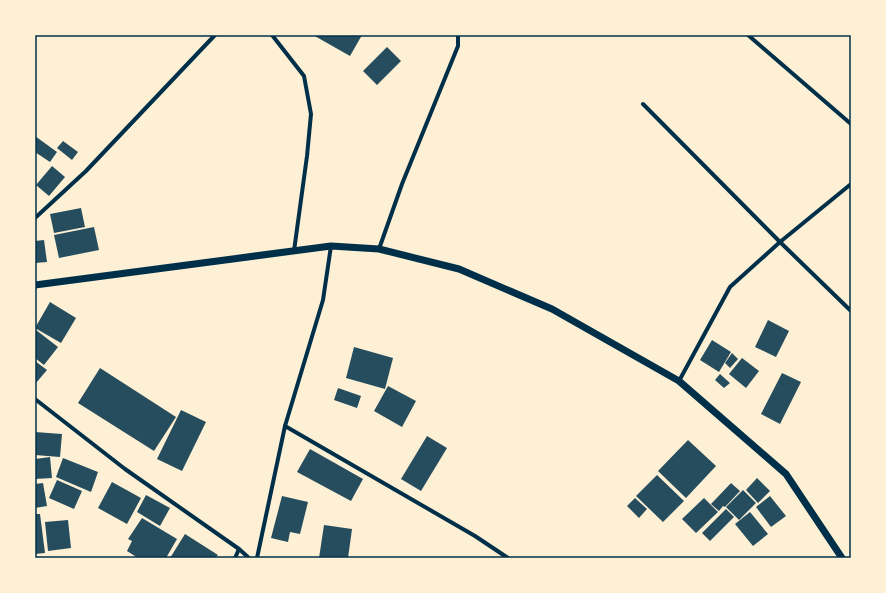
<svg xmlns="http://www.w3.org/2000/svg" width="886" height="593" font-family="Inter,sans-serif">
<rect width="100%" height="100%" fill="#fdf0d5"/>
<!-- building -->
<g fill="#264d5e">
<polygon points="313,35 362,35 350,56"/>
<polygon points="387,47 401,61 377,85 363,71"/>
<polygon points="35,136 57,152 50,162 35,152"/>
<polygon points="63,141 78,152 72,160 57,148"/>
<polygon points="52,166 65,177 49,196 36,185"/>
<polygon points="81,208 85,227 54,233 50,214"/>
<polygon points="94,227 99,250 59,258 54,235"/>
<polygon points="44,240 47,262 35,263 35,241"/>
<polygon points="50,302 76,318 61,343 35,328"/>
<polygon points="768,320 789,331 776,357 755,347"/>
<polygon points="36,330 58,347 44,365 35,358 35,331"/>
<polygon points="712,340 731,352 719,372 700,360"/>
<polygon points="354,347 393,358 385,389 346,378"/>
<polygon points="732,353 738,359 730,368 725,363"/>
<polygon points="742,358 759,371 746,388 729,374"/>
<polygon points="35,361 47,370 36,383 35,382"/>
<polygon points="100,368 176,417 154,451 78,403"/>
<polygon points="782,373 801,382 780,424 761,414"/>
<polygon points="720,374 730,383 724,388 715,380"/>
<polygon points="388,386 416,401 402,427 374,411"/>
<polygon points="338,388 361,396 357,408 334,400"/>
<polygon points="181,410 206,422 182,471 157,459"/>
<polygon points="35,432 62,434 60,457 35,455"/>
<polygon points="427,436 447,448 421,491 401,479"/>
<polygon points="688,440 716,466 686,498 658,471"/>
<polygon points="310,449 363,479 351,501 297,472"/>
<polygon points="50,457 52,478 35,479 35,459"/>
<polygon points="63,458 98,472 91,492 56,477"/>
<polygon points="657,475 684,501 663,522 636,496"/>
<polygon points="757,478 770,491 758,503 746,490"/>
<polygon points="57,480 82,491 74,509 49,498"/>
<polygon points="112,482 141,498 127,524 98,508"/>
<polygon points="43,483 47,506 35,508 35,484"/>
<polygon points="731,483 740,491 725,507 723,506 719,511 711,504"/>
<polygon points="743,490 756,503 739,520 726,507"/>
<polygon points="146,495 170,508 160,526 137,512"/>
<polygon points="282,496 308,502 300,534 290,532 288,542 271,538"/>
<polygon points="770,496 786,516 771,527 756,507"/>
<polygon points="635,498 647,509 639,518 627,506"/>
<polygon points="704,498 718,512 696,533 682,519"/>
<polygon points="726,509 734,517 710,541 702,533"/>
<polygon points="750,512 768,534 753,546 735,524"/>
<polygon points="35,514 40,514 45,553 35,554"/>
<polygon points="142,518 177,539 166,558 138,558 127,551 132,541 128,539"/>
<polygon points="68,520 71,548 48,551 45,522"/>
<polygon points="324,525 352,529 348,558 319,558"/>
<polygon points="185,534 218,555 215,558 170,558"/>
</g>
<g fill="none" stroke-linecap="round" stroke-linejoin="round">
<!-- minor -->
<g stroke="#003049" stroke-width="4">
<polyline points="272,35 304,76 311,114 307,156 294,251"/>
<polyline points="748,35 851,124"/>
<polyline points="643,104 780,242 851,311"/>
<polyline points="35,218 86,171 215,35"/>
<polyline points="379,249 402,184 458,46 458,35"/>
<polyline points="679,381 730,287 780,242 851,184"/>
<polyline points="35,399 125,469 239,549 249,558"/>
<polyline points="285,426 475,536 508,558"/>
<polyline points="235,558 239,549"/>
<polyline points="257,558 285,426 323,300 331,246"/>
</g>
<!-- tertiary -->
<polyline stroke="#003049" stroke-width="7" points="35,285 331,246 379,249 459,269 552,309 679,381 786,474 842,558"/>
</g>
<!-- border -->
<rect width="886" height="593" fill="none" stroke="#fdf0d5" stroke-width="72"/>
<rect x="36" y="36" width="814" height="521" fill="none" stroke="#003049" stroke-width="1.5"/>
</svg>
